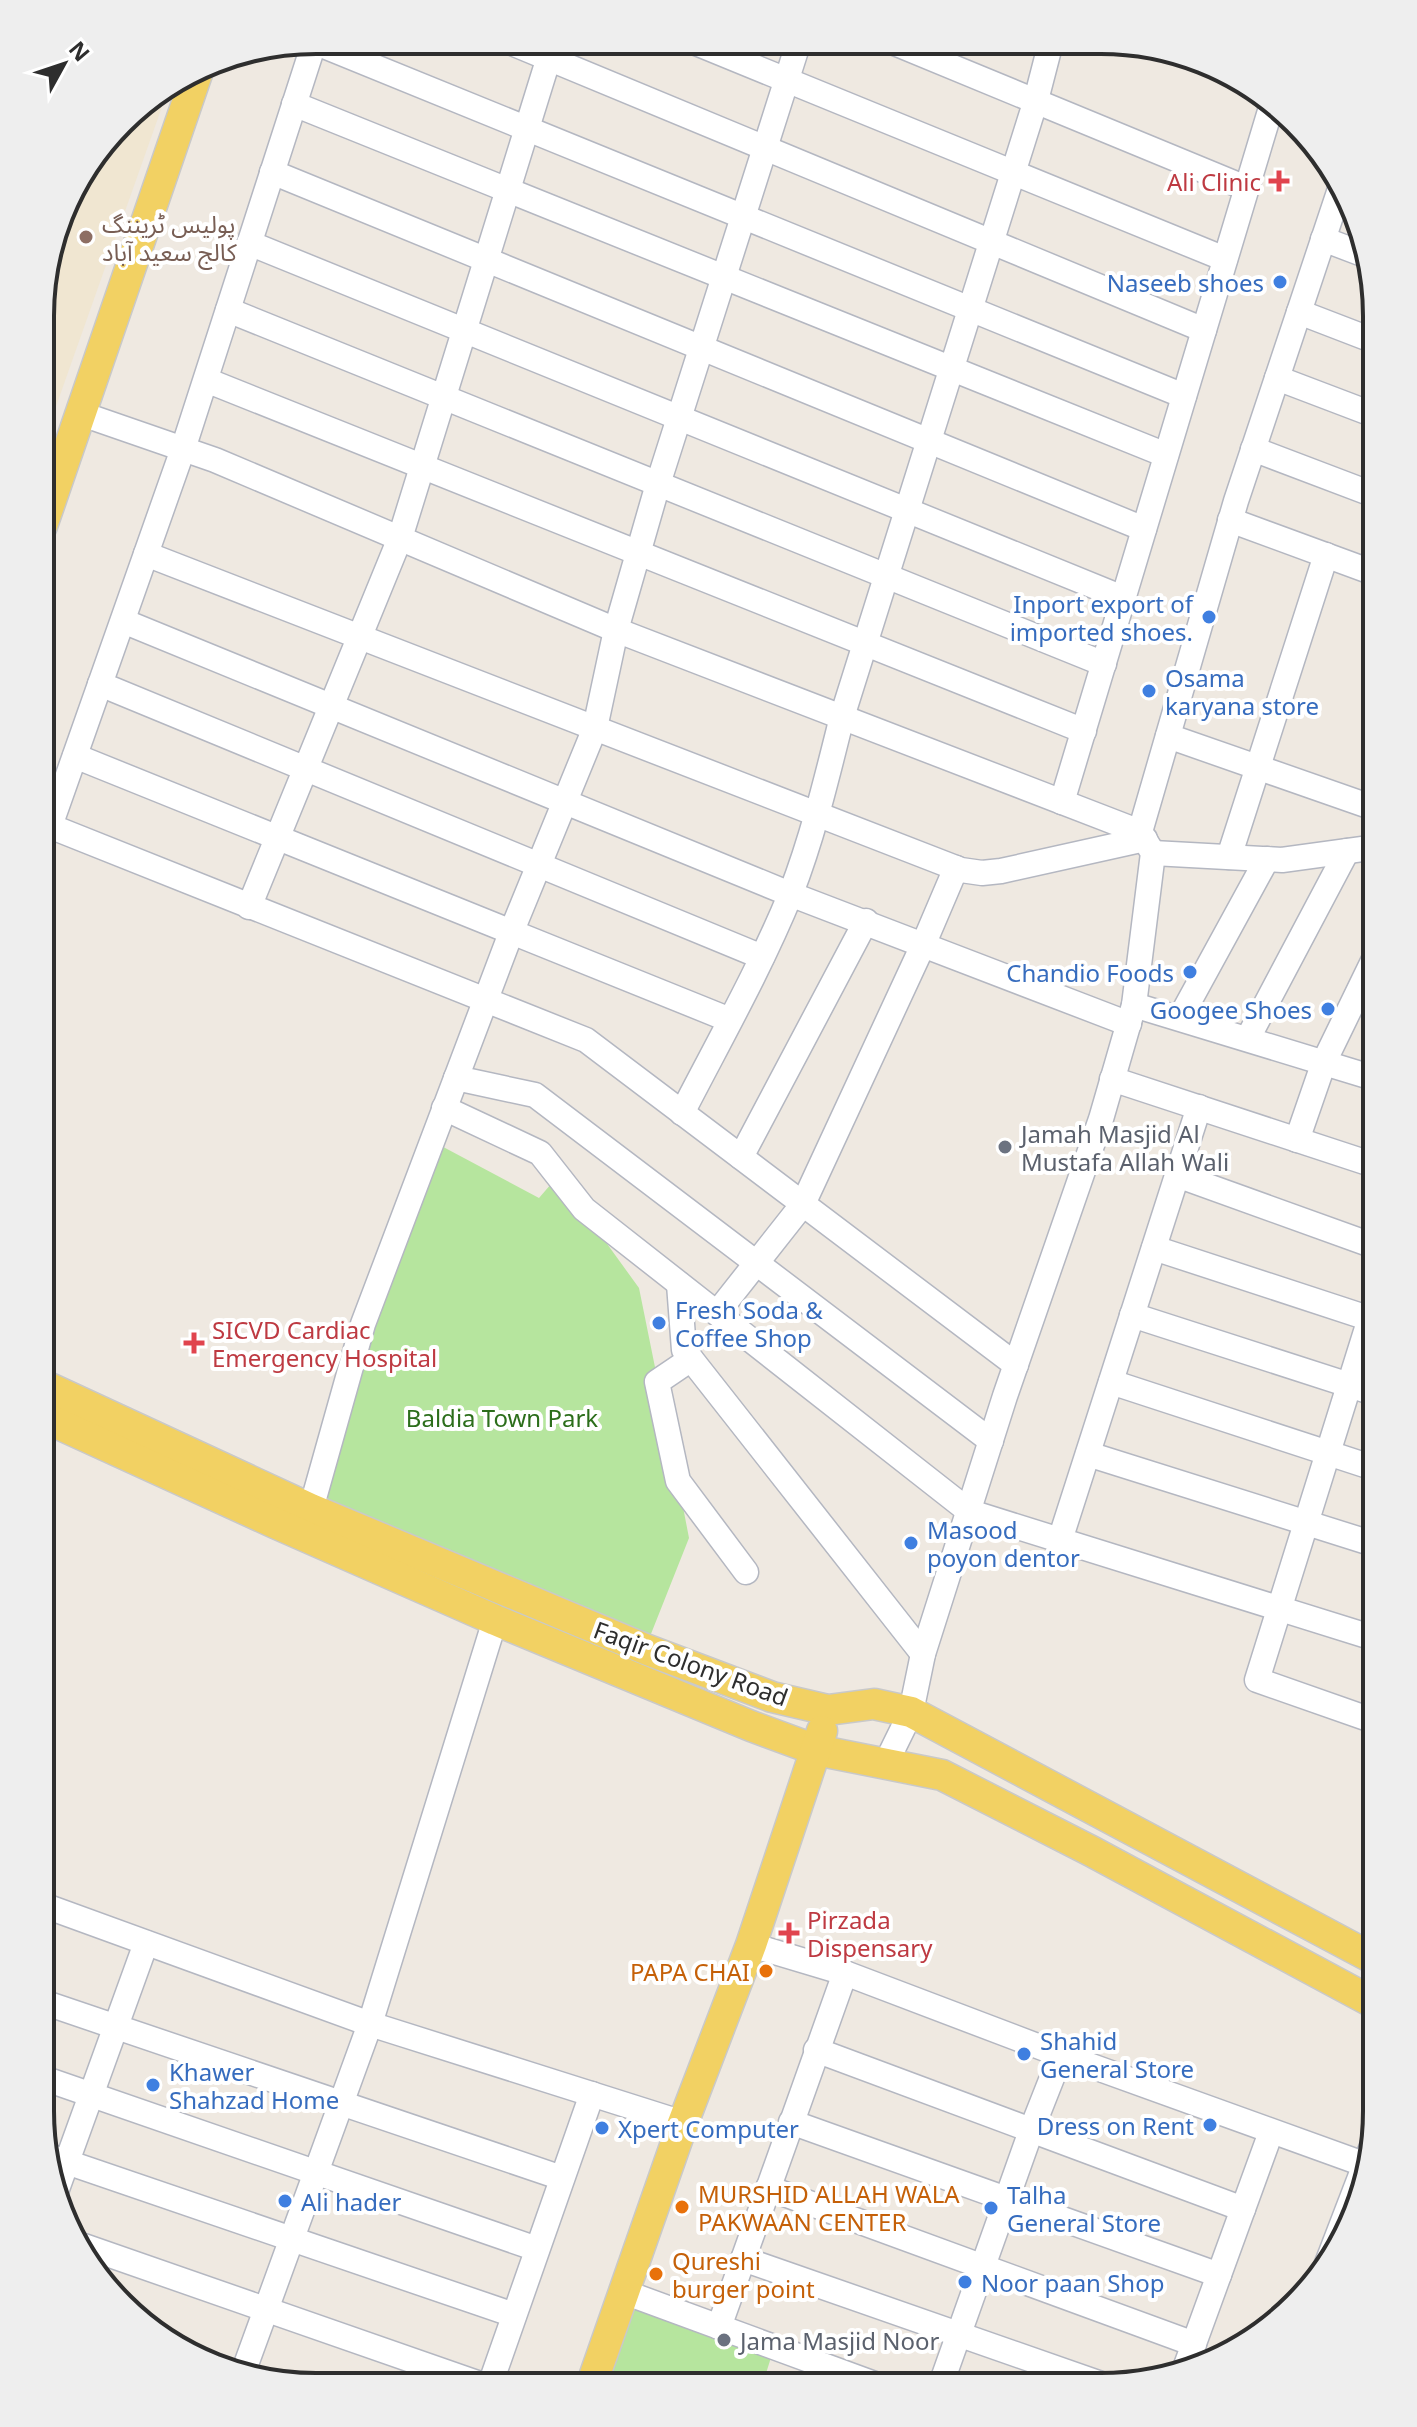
<svg xmlns="http://www.w3.org/2000/svg" width="1417" height="2427" font-family="'Noto Sans','Noto Sans Arabic',sans-serif">
<rect width="100%" height="100%" fill="#efe9e1"/>
<!-- education -->
<polygon fill="#f0e6d1" points="169,87 42,446 42,280 69,193 134,109"/>
<!-- green -->
<g fill="#b6e59e">
<polygon points="432,1141 539,1198 558,1176 639,1288 678,1481 689,1538 645,1649 311,1509"/>
<polygon points="624,2292 774,2348 762,2386 591,2386"/>
</g>
<!-- building -->
<polygon fill="#cbc7bf" points="805,2374 829,2383 832,2386 793,2386"/>
<g fill="none" stroke-linecap="round" stroke-linejoin="round">
<defs>
<g id="minor">
<polyline points="507,41 1204,330"/>
<polyline points="691,41 1225,259"/>
<polyline points="314,42 1184,396"/>
<polyline points="892,42 1246,188"/>
<polyline points="294,104 1166,455"/>
<polyline points="272,172 1144,529"/>
<polyline points="1323,239 1365,255"/>
<polyline points="249,243 1123,598"/>
<polyline points="228,310 1104,664"/>
<polyline points="1299,312 1377,342"/>
<polyline points="1277,378 1377,416"/>
<polyline points="206,380 1084,731"/>
<polyline points="82,414 215,460 616,630 1140,832"/>
<polyline points="1253,449 1377,496"/>
<polyline points="1230,520 1377,574"/>
<polyline points="146,554 961,870 982,873 1001,871 1145,839"/>
<polyline points="123,621 790,894 1129,1024"/>
<polyline points="100,684 762,957"/>
<polyline points="1168,736 1377,809"/>
<polyline points="75,756 730,1020"/>
<polyline points="1062,802 1273,101"/>
<polyline points="42,823 586,1040 1016,1365"/>
<polyline points="50,826 183,449 315,40"/>
<polyline points="1153,853 1282,860 1377,847"/>
<polyline points="1229,857 1326,555"/>
<polyline points="249,907 400,538 554,41"/>
<polyline points="1134,1005 1377,1079"/>
<polyline points="1180,1018 1267,859"/>
<polyline points="1248,1038 1347,851"/>
<polyline points="456,1078 535,1095 991,1441"/>
<polyline points="1112,1079 1377,1166"/>
<polyline points="444,1108 540,1153 584,1209 970,1512 1377,1639"/>
<path d="M682,1113C719,1041 760,969 791,893C813,836 827,777 842,717L1036,100L1051,42"/>
<polyline points="1297,1140 1324,1062 1377,953"/>
<polyline points="741,1157 866,921"/>
<polyline points="1177,1175 1377,1247"/>
<polyline points="1154,1248 1377,1321"/>
<polyline points="679,1284 684,1350 923,1654"/>
<polyline points="717,1313 803,1204 924,943 956,868"/>
<polyline points="1132,1315 1377,1394"/>
<polyline points="691,1359 657,1382 678,1481 746,1572"/>
<polyline points="1111,1382 1377,1469"/>
<polyline points="1088,1454 1377,1545"/>
<polyline points="304,1524 311,1509 363,1324 511,933 595,728 616,630 658,484 799,41"/>
<polyline points="1060,1540 1199,1107"/>
<polyline points="1377,1722 1257,1680 1377,1296"/>
<polyline points="885,1765 911,1712 923,1654 1005,1396 1101,1119 1134,1005 1153,853 1140,832 1236,501 1340,189"/>
<polyline points="40,1904 370,2024 683,2123"/>
<polyline points="751,1945 845,1973 1061,2055 1369,2166"/>
<polyline points="40,2001 562,2178"/>
<polyline points="816,2050 1243,2209"/>
<polyline points="40,2077 537,2249"/>
<polyline points="791,2122 1219,2275"/>
<polyline points="49,2156 514,2315"/>
<polyline points="768,2188 1194,2344"/>
<polyline points="56,2192 146,1943"/>
<polyline points="84,2246 483,2385"/>
<polyline points="743,2259 1107,2386"/>
<polyline points="1324,2271 1374,2141"/>
<polyline points="624,2292 880,2386"/>
<polyline points="719,2327 845,1973"/>
<polyline points="244,2370 370,2024 495,1620"/>
<polyline points="1184,2371 1271,2132"/>
<polyline points="490,2385 592,2094"/>
<polyline points="940,2387 1031,2131 1061,2055"/>
</g>
<g id="major">
<polyline points="42,526 199,68"/>
<polyline points="41,1384 311,1509 645,1649 772,1697 828,1710 874,1704 911,1712 1376,1960"/>
<polyline points="41,1416 275,1523 495,1620 751,1726 816,1750 942,1775 1091,1851 1376,2004"/>
<polyline points="591,2386 683,2123 751,1945 822,1731"/>
</g>
</defs>
<!-- minor casing -->
<use href="#minor" stroke="#b4b7c1" stroke-width="27"/>
<!-- major casing -->
<use href="#major" stroke="#c9c9c9" stroke-width="33"/>
<!-- minor -->
<use href="#minor" stroke="#fff" stroke-width="24"/>
<!-- major -->
<use href="#major" stroke="#f2d163" stroke-width="30"/>
</g>
<!-- markers -->
<g fill="#e0444e" stroke="#fff" stroke-width="3">
<path d="M1275 169h8v8h8v8h-8v8h-8v-8h-8v-8h8z"/>
<path d="M190 1331h8v8h8v8h-8v8h-8v-8h-8v-8h8z"/>
<path d="M785 1921h8v8h8v8h-8v8h-8v-8h-8v-8h8z"/>
</g>
<circle fill="#8d6e63" stroke="#fff" stroke-width="3" cx="86" cy="237" r="8"/>
<g fill="#3f7fe0" stroke="#fff" stroke-width="3">
<circle cx="1280" cy="282" r="8"/>
<circle cx="1209" cy="617" r="8"/>
<circle cx="1149" cy="691" r="8"/>
<circle cx="1190" cy="972" r="8"/>
<circle cx="1328" cy="1009" r="8"/>
<circle cx="659" cy="1323" r="8"/>
<circle cx="911" cy="1543" r="8"/>
<circle cx="1024" cy="2054" r="8"/>
<circle cx="153" cy="2085" r="8"/>
<circle cx="1210" cy="2125" r="8"/>
<circle cx="602" cy="2128" r="8"/>
<circle cx="285" cy="2201" r="8"/>
<circle cx="991" cy="2208" r="8"/>
<circle cx="965" cy="2282" r="8"/>
</g>
<g fill="#6b7280" stroke="#fff" stroke-width="3">
<circle cx="1005" cy="1147" r="8"/>
<circle cx="724" cy="2340" r="8"/>
</g>
<g fill="#e8710a" stroke="#fff" stroke-width="3">
<circle cx="766" cy="1971" r="8"/>
<circle cx="682" cy="2207" r="8"/>
<circle cx="656" cy="2274" r="8"/>
</g>
<g text-anchor="middle" dominant-baseline="central" stroke-width="8" stroke-linejoin="round" paint-order="stroke">
<!-- health labels -->
<g font-size="24" fill="#be3a42" stroke="#fff" text-anchor="start">
<text x="1261" y="181" text-anchor="end">Ali Clinic</text>
<text x="212" y="1329">SICVD Cardiac<tspan x="212" dy="28">Emergency Hospital</tspan></text>
<text x="807" y="1919">Pirzada<tspan x="807" dy="28">Dispensary</tspan></text>
</g>
<!-- education labels -->
<g font-size="24" fill="#785e54" stroke="#fff" text-anchor="start">
<text x="102" y="223">پولیس ٹریننگ<tspan x="102" dy="28">کالج سعید آباد</tspan></text>
</g>
<!-- shop labels -->
<g font-size="24" fill="#366cbe" stroke="#fff" text-anchor="start">
<text x="1264" y="282" text-anchor="end">Naseeb shoes</text>
<text x="1193" y="603" text-anchor="end">Inport export of<tspan x="1193" dy="28">imported shoes.</tspan></text>
<text x="1165" y="677">Osama<tspan x="1165" dy="28">karyana store</tspan></text>
<text x="1174" y="972" text-anchor="end">Chandio Foods</text>
<text x="1312" y="1009" text-anchor="end">Googee Shoes</text>
<text x="675" y="1309">Fresh Soda &amp;<tspan x="675" dy="28">Coffee Shop</tspan></text>
<text x="927" y="1529">Masood<tspan x="927" dy="28">poyon dentor</tspan></text>
<text x="1040" y="2040">Shahid<tspan x="1040" dy="28">General Store</tspan></text>
<text x="169" y="2071">Khawer<tspan x="169" dy="28">Shahzad Home</tspan></text>
<text x="1194" y="2125" text-anchor="end">Dress on Rent</text>
<text x="618" y="2128">Xpert Computer</text>
<text x="1007" y="2194">Talha<tspan x="1007" dy="28">General Store</tspan></text>
<text x="301" y="2201">Ali hader</text>
<text x="981" y="2282">Noor paan Shop</text>
</g>
<!-- worship labels -->
<g font-size="24" fill="#5b616d" stroke="#fff" text-anchor="start">
<text x="1021" y="1133">Jamah Masjid Al<tspan x="1021" dy="28">Mustafa Allah Wali</tspan></text>
<text x="740" y="2340">Jama Masjid Noor</text>
</g>
<!-- park labels -->
<g font-size="24" fill="#2c6e1b" stroke="#fff">
<text x="502" y="1417">Baldia Town Park</text>
</g>
<!-- street labels -->
<g font-size="24" fill="#2e2e2e" stroke="#fff">
<text transform="translate(691 1663) rotate(20)">Faqir Colony Road</text>
</g>
<!-- food labels -->
<g font-size="24" fill="#c56008" stroke="#fff" text-anchor="start">
<text x="750" y="1971" text-anchor="end">PAPA CHAI</text>
<text x="698" y="2193">MURSHID ALLAH WALA<tspan x="698" dy="28">PAKWAAN CENTER</tspan></text>
<text x="672" y="2260">Qureshi<tspan x="672" dy="28">burger point</tspan></text>
</g>
</g>
<!-- crop -->
<path d="M0 0H1417V2427H0ZM316 54H1101A262 262 0 0 1 1363 316V2111A262 262 0 0 1 1101 2373H316A262 262 0 0 1 54 2111V316A262 262 0 0 1 316 54Z" fill="#eee" fill-rule="evenodd"/>
<path fill="none" stroke="#2e2e2e" stroke-width="4" d="M316 54H1101A262 262 0 0 1 1363 316V2111A262 262 0 0 1 1101 2373H316A262 262 0 0 1 54 2111V316A262 262 0 0 1 316 54Z"/>
<!-- north arrow -->
<g transform="translate(64 64) rotate(50)" stroke="#ffffff" stroke-width="6" paint-order="stroke">
<path d="M0-6L14 30L0 20L-14 30Z" fill="#2e2e2e"/>
<text y="-12" font-size="22" font-weight="bold" text-anchor="middle" fill="#2e2e2e">N</text>
</g>
</svg>
